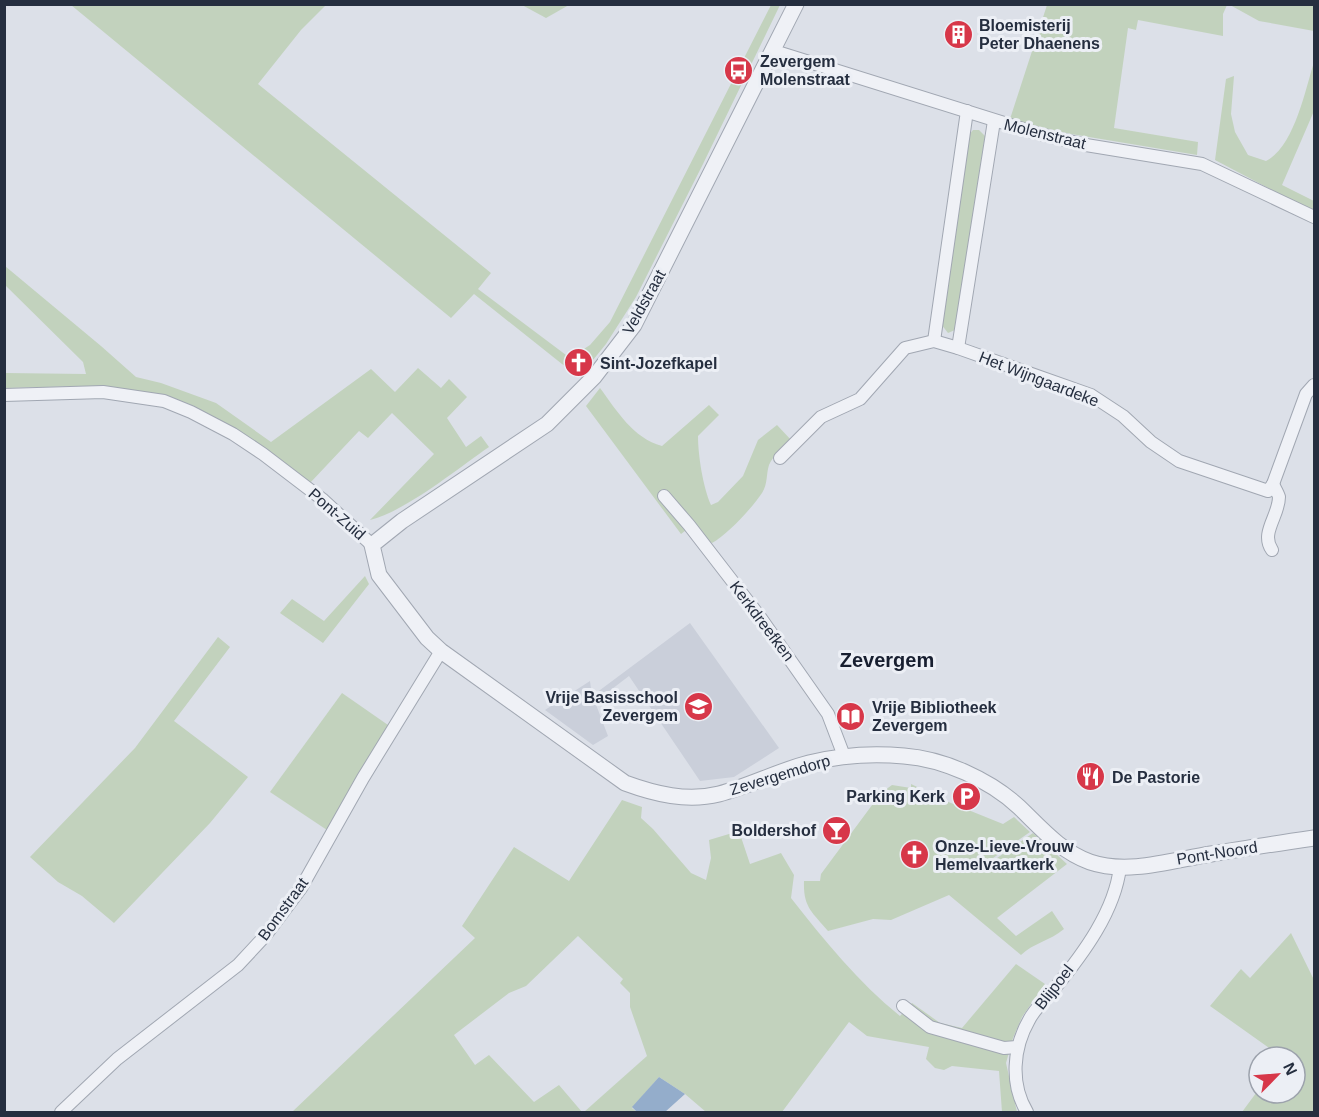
<svg xmlns="http://www.w3.org/2000/svg" width="1319" height="1117" font-family="Arial,sans-serif">
<rect width="100%" height="100%" fill="#dce0e8"/>
<!-- built -->
<polygon fill="#cacfda" points="690,623 779,748 734,777 700,781 629,676 595,702 608,736 593,745 545,710 590,681 592,696"/>
<!-- green -->
<g fill="#c2d2bd">
<polygon points="71,5 326,5 301,30 258,84 491,273 478,289 570,358 590,345 610,322 771,5 780,5 703,164 636,297 606,344 584,371 576,373 562,364 474,294 451,318"/>
<polygon points="522,5 569,5 546,18"/>
<polygon points="1047,5 1227,5 1223,14 1223,36 1138,20 1136,30 1128,28 1114,128 1198,142 1197,155 1041,129 1010,119"/>
<polygon points="1230,5 1314,5 1314,31 1259,21"/>
<path d="M1314,62V111L1282,185L1314,201V212L1215,160L1226,79L1234,76L1231,114L1235,132L1248,155L1266,161C1294,147 1305,91 1314,62Z"/>
<polygon points="973,130 979,130 985,136 955,330 948,333 941,324 969,135"/>
<path d="M5,266L101,346L136,377L161,383L216,403L271,442L371,369L395,392L418,368L441,388L449,379L467,397L447,418L466,447L481,436L489,447C457,469 406,511 370,520L434,454L392,413L368,438L359,431L310,483L164,396L116,388L86,386L5,388V373L86,374L83,362L5,285Z"/>
<path d="M600,388C617,411 633,438 662,446L709,405L719,415L698,436C698,455 703,487 711,505L718,502L743,476L758,440L777,425L792,441C784,448 773,455 769,465C766,474 768,484 762,493C752,508 727,535 712,543L705,539L694,524L681,534L586,406Z"/>
<polygon points="365,576 369,584 323,643 280,613 292,599 324,621"/>
<polygon points="218,637 230,647 174,721 248,777 210,823 114,923 82,896 58,882 30,857 135,748"/>
<polygon points="342,693 388,725 327,830 270,792"/>
<path d="M911,784L946,801L1003,824L1014,817L1030,832L986,863L987,865L1033,833L1067,864L997,918L1016,936L1052,911L1064,929C1050,941 1033,943 1021,955L949,895L891,920L873,919L828,931C812,912 803,907 804,881H820L821,874L881,793L892,785L911,788Z"/>
<path d="M622,800L642,807L641,818L653,829L691,873L706,880L711,858L709,840L739,831L750,864L781,853L794,875L791,898C824,940 858,982 900,1016L912,1003L940,1023L962,1028L1016,964L1045,984L1022,1017L1013,1038L1006,1063L1017,1112H1002L999,1071L952,1066L944,1070L935,1068L926,1059L929,1047L867,1036L849,1022L782,1112H706L685,1094L659,1077L632,1108L637,1112H584L647,1056L630,1007V993L620,983L623,979L578,936L526,986L509,993L454,1035L475,1065L489,1055L534,1102L559,1085L582,1112H292L475,938L462,926L514,847L569,881Z"/>
<polygon points="1291,933 1314,980 1314,1112 1242,1112 1259,1089 1259,1093 1295,1093 1295,1057 1282,1057 1210,1006 1241,969 1250,978"/>
</g>
<!-- water -->
<polygon fill="#94adcb" points="659,1077 685,1094 665,1112 637,1112 632,1107"/>
<g fill="none" stroke-linecap="round" stroke-linejoin="round">
<defs>
<g id="minor">
<polyline points="774,51 1036,133 1086,145 1202,164 1314,217"/>
<polyline points="934,341 967,111"/>
<polyline points="958,348 994,121"/>
<polyline points="4,395 103,392 164,401 191,412 233,434 263,454 322,499 372,545"/>
<polyline points="780,458 821,417 860,399 905,348 934,341 958,348 1091,395 1123,416 1151,442 1179,461 1268,491 1273,484 1306,394 1314,385"/>
<polyline points="664,496 689,525 760,617 828,714 844,756"/>
<path d="M1272,550C1260,533 1279,516 1279,497C1278,493 1274,487 1273,484"/>
<polyline points="903,1006 930,1027 1004,1048 1017,1047"/>
<polyline points="61,1112 117,1059 238,965 265,936 301,888 363,778 441,651"/>
<path d="M1027,1112C1010,1084 1013,1048 1029,1020C1035,1008 1047,998 1055,988C1083,954 1115,911 1120,867"/>
</g>
<path id="tertiary" d="M796,4L634,325L594,377L547,424L402,521L372,545L379,575L427,638L441,651L625,783C655,794 687,802 719,794C750,786 778,771 809,763C841,755 872,753 904,756C944,759 990,780 1019,807C1041,828 1060,851 1090,862C1128,875 1173,860 1211,854C1246,848 1280,843 1314,838"/>
</defs>
<!-- minor casing -->
<use href="#minor" stroke="#a1a7b2" stroke-width="14"/>
<!-- tertiary casing -->
<use href="#tertiary" stroke="#a1a7b2" stroke-width="17"/>
<!-- minor -->
<use href="#minor" stroke="#eff1f6" stroke-width="12"/>
<!-- tertiary -->
<use href="#tertiary" stroke="#eff1f6" stroke-width="15"/>
</g>
<!-- icons -->
<defs>
<symbol id="building-disc" viewBox="-11 -11 22 22"><circle r="9.5" fill="#d73749" stroke="#eceff5"/><path d="M-4-6H4V6H1V3H-1V6H-4ZM-2.5-4.3h1.7v1.8h-1.7ZM.8-4.3h1.7v1.8H.8ZM-2.5-1h1.7V.8h-1.7ZM.8-1h1.7V.8H.8Z" fill="#fff"/></symbol>
<symbol id="bus-disc" viewBox="-11 -11 22 22"><circle r="9.5" fill="#d73749" stroke="#eceff5"/><path d="M-5-6H5V4H4V6H2V4H-2V6H-4V4H-5ZM-3.5-4V0h7V-4ZM-3.5 1.2v1.5H-2V1.2ZM2 1.2v1.5H3.5V1.2Z" fill="#fff"/></symbol>
<symbol id="church-disc" viewBox="-11 -11 22 22"><circle r="9.5" fill="#d73749" stroke="#eceff5"/><path d="M-1.2-6h2.4v3.5h3.3v2.4h-3.3V6h-2.4V-.1h-3.3v-2.4h3.3Z" fill="#fff"/></symbol>
<symbol id="school-disc" viewBox="-11 -11 22 22"><circle r="9.5" fill="#d73749" stroke="#eceff5"/><path d="M0-5L7-2L0 1L-7-2ZM-4 1L0 2.5L4 1V4Q0 6-4 4Z" fill="#fff"/></symbol>
<symbol id="library-disc" viewBox="-11 -11 22 22"><circle r="9.5" fill="#d73749" stroke="#eceff5"/><path d="M-6-4Q-3-5.5-.7-3.5V5Q-3 3-6 4ZM6-4Q3-5.5 .7-3.5V5Q3 3 6 4Z" fill="#fff"/></symbol>
<symbol id="restaurant-disc" viewBox="-11 -11 22 22"><circle r="9.5" fill="#d73749" stroke="#eceff5"/><path d="M-5-6h1v4h1v-4h1v4h1v-4h1v5L-1.5 .5V6h-2V.5L-5-1ZM5-6V6H3V1.5H1.5Q1.5-4 5-6Z" fill="#fff"/></symbol>
<symbol id="parking-disc" viewBox="-11 -11 22 22"><circle r="9.5" fill="#d73749" stroke="#eceff5"/><path d="M-3.5-5.5H1a3.5 3.5 0 0 1 0 7H-1V5.5H-3.5ZM-1-3.4V-.6H.8a1.4 1.4 0 0 0 0-2.8Z" fill="#fff"/></symbol>
<symbol id="bar-disc" viewBox="-11 -11 22 22"><circle r="9.5" fill="#d73749" stroke="#eceff5"/><path d="M-6-5H6L.8 .8V4.5H3.5V6h-7V4.5H-.8V.8Z" fill="#fff"/></symbol>
</defs>
<g fill-rule="evenodd">
<use href="#building-disc" x="942" y="18" width="33" height="33"/>
<use href="#bus-disc" x="722" y="54" width="33" height="33"/>
<use href="#church-disc" x="562" y="346" width="33" height="33"/>
<use href="#school-disc" x="682" y="690" width="33" height="33"/>
<use href="#library-disc" x="834" y="700" width="33" height="33"/>
<use href="#restaurant-disc" x="1074" y="760" width="33" height="33"/>
<use href="#parking-disc" x="950" y="780" width="33" height="33"/>
<use href="#bar-disc" x="820" y="814" width="33" height="33"/>
<use href="#church-disc" x="898" y="838" width="33" height="33"/>
</g>
<g text-anchor="middle" dominant-baseline="central" stroke-width="6" stroke-linejoin="round" paint-order="stroke">
<!-- poi labels -->
<g font-size="16" font-weight="bold" fill="#252e3f" stroke="#eceff5" text-anchor="start">
<text x="979" y="25">Bloemisterij<tspan x="979" dy="18">Peter Dhaenens</tspan></text>
<text x="760" y="61">Zevergem<tspan x="760" dy="18">Molenstraat</tspan></text>
<text x="600" y="363">Sint-Jozefkapel</text>
<text x="678" y="697" text-anchor="end">Vrije Basisschool<tspan x="678" dy="18">Zevergem</tspan></text>
<text x="872" y="707">Vrije Bibliotheek<tspan x="872" dy="18">Zevergem</tspan></text>
<text x="1112" y="777">De Pastorie</text>
<text x="945" y="796" text-anchor="end">Parking Kerk</text>
<text x="816" y="830" text-anchor="end">Boldershof</text>
<text x="935" y="846">Onze-Lieve-Vrouw<tspan x="935" dy="18">Hemelvaartkerk</tspan></text>
</g>
<!-- street labels -->
<g font-size="16" fill="#252e3f" stroke="#eceff5">
<text transform="translate(1045 134) rotate(14)">Molenstraat</text>
<text transform="translate(644 302) rotate(-61)">Veldstraat</text>
<text transform="translate(1039 379) rotate(21)">Het Wijngaardeke</text>
<text transform="translate(337 514) rotate(41)">Pont-Zuid</text>
<text transform="translate(762 621) rotate(53)">Kerkdreefken</text>
<text transform="translate(780 775) rotate(-17)">Zevergemdorp</text>
<text transform="translate(1217 853) rotate(-9)">Pont-Noord</text>
<text transform="translate(283 909) rotate(-54)">Bomstraat</text>
<text transform="translate(1054 987) rotate(-52)">Blijpoel</text>
</g>
<!-- quarter labels -->
<g font-size="20" font-weight="bold" fill="#181f30" stroke="#eceff5">
<text x="887" y="660">Zevergem</text>
</g>
</g>
<!-- border -->
<rect width="1319" height="1117" fill="none" stroke="#252e3f" stroke-width="12"/>
<!-- north arrow -->
<g transform="translate(1277 1075) rotate(65)"><circle r="28" fill="#eceff5" stroke="#9ca2ac" stroke-width="1.5"/>
<path d="M0-4.5L10 22L0 15L-10 22Z" fill="#d73749"/>
<text y="-9" font-size="16" font-weight="bold" text-anchor="middle" fill="#252e3f">N</text>
</g>
</svg>
